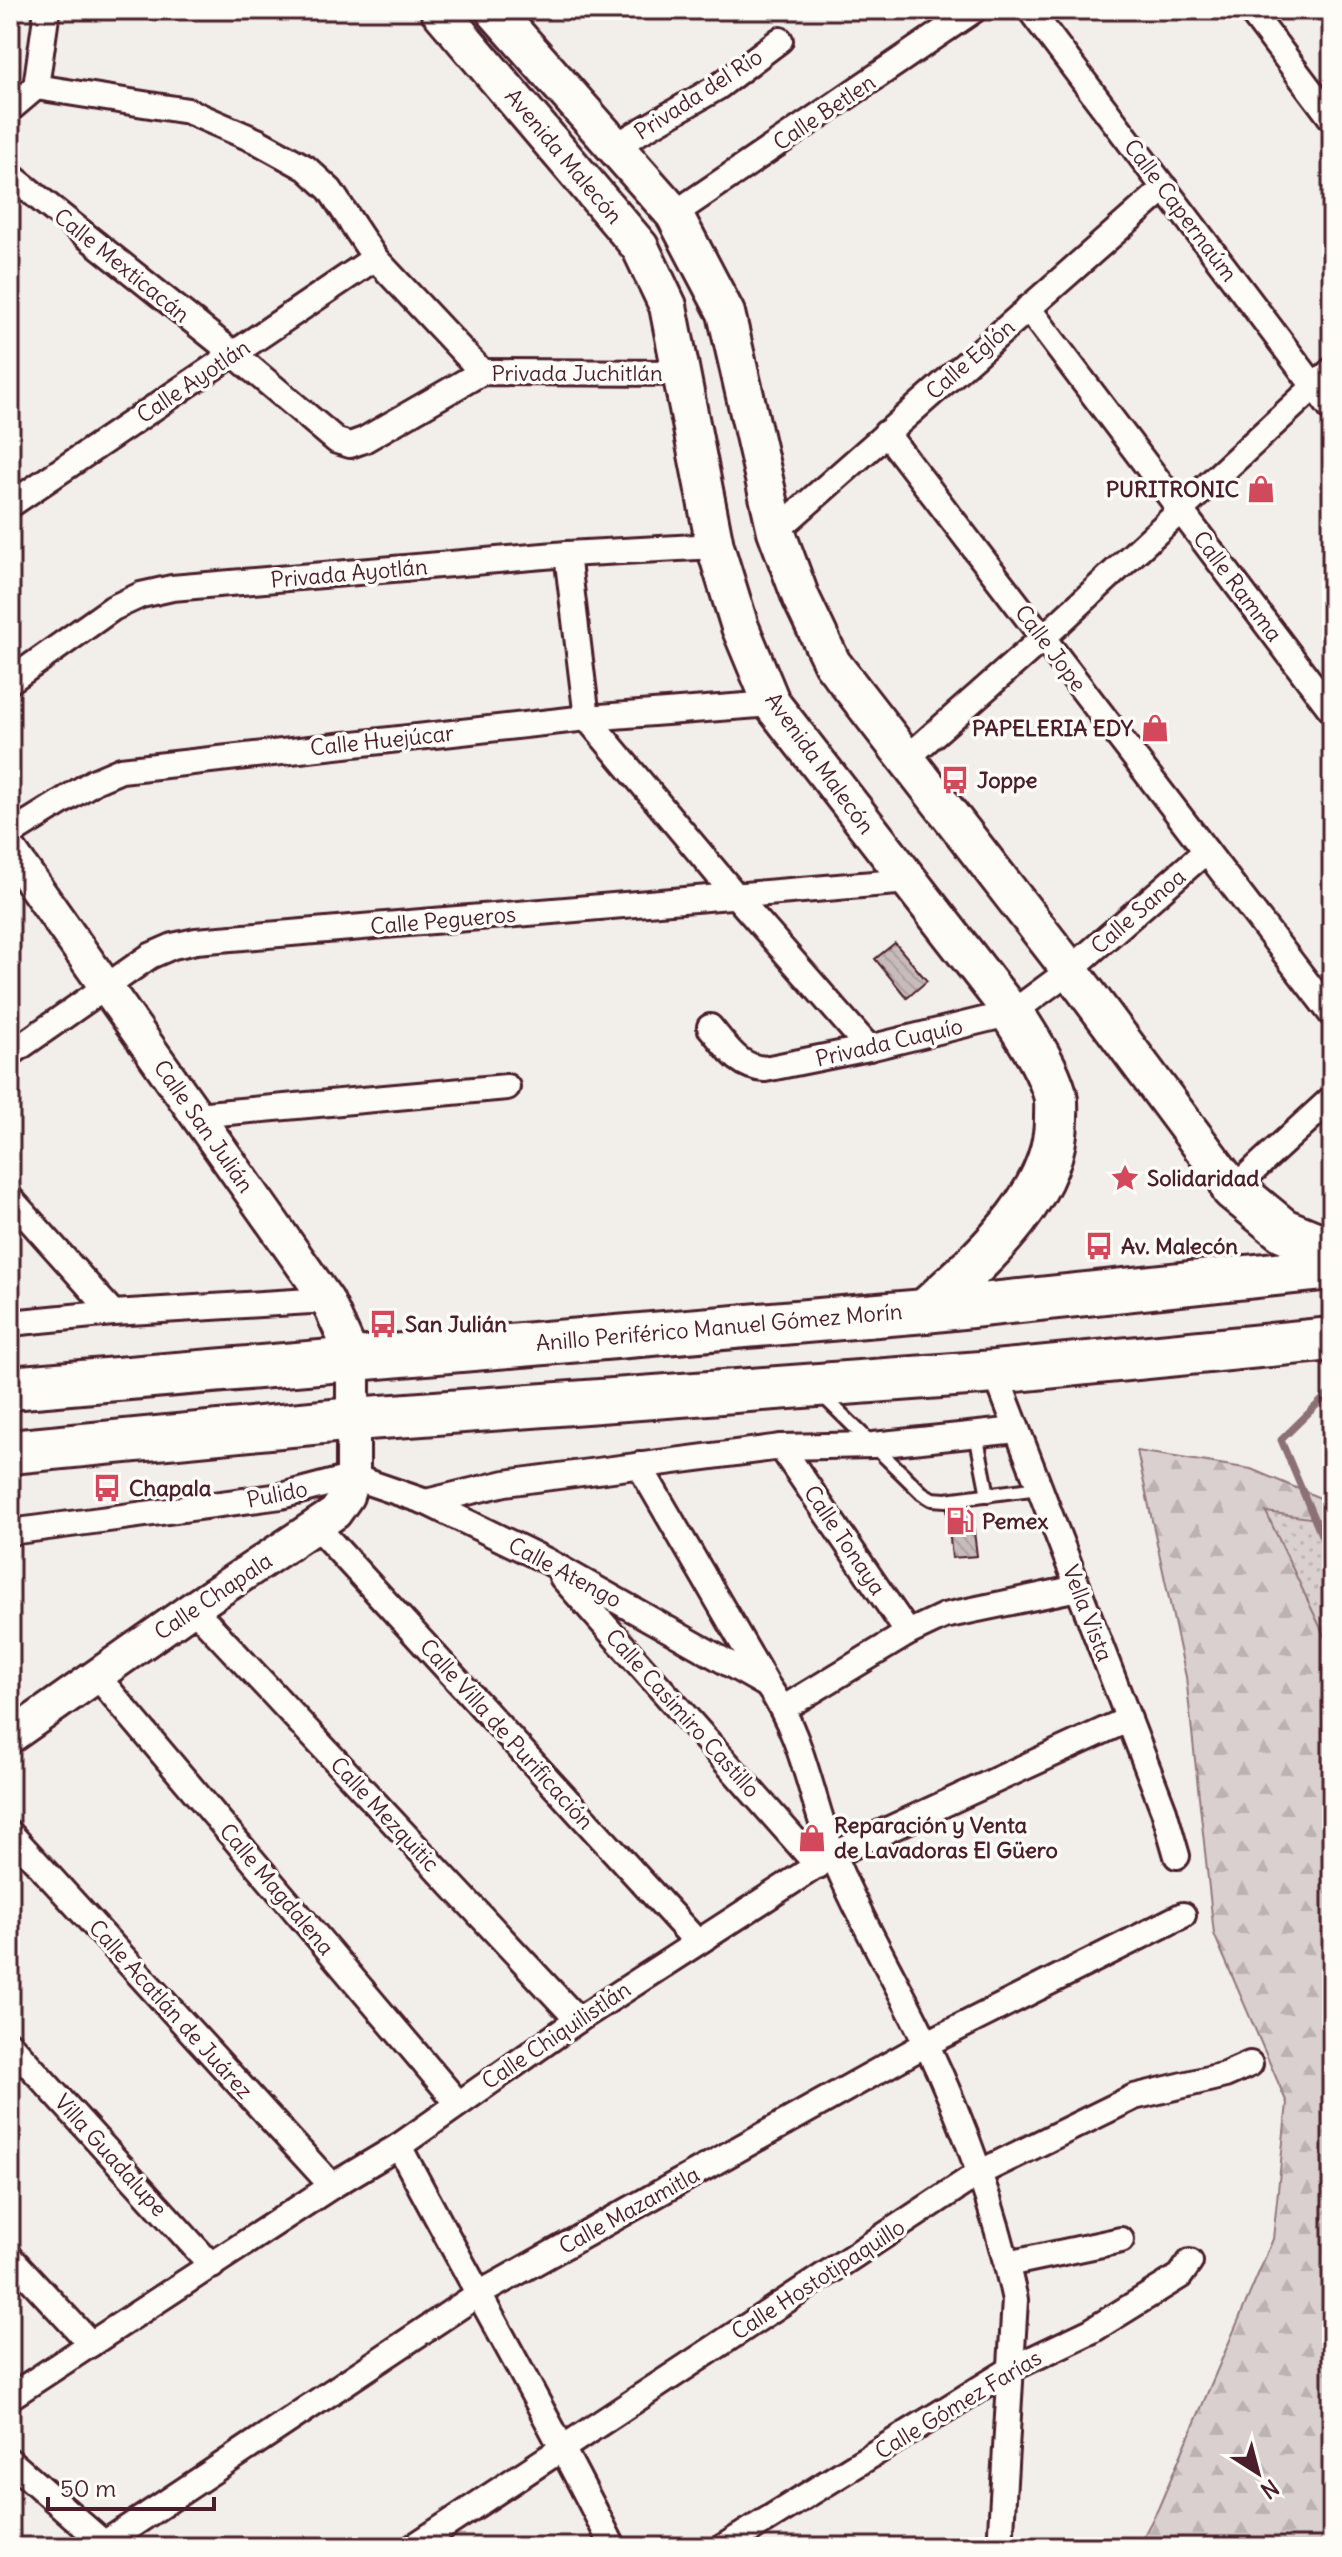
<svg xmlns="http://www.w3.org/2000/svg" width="1342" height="2557" font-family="Delius,sans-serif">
<defs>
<pattern id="forest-firs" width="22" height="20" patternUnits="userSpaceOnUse" patternTransform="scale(2)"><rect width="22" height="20" fill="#d9d0cf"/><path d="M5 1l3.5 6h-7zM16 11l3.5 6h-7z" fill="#bcb2b2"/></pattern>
<pattern id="park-dots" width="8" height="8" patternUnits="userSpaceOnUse" patternTransform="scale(2)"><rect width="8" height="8" fill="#d9d0cf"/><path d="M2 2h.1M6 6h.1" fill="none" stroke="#bcb2b2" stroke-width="1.8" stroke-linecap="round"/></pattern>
<pattern id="building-back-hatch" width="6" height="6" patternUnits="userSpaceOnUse" patternTransform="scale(2)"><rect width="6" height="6" fill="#c8bbbb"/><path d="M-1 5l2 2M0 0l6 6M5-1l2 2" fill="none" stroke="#ada0a1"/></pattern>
</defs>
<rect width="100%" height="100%" fill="#f2efeb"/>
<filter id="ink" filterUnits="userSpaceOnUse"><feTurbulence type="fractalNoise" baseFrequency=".0125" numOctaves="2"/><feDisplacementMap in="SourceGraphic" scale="16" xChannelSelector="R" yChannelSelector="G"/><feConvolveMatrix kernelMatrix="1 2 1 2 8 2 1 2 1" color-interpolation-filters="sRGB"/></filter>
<g filter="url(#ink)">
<!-- forest -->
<polygon fill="url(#forest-firs)" stroke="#92787d" stroke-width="2" points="1137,1451 1251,1469 1332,1503 1332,2547 1138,2547 1158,2509 1273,2239 1287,2103 1214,1934 1186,1677"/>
<!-- park -->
<polygon fill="url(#park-dots)" stroke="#92787d" stroke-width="2" points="1266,1512 1332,1521 1332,1652"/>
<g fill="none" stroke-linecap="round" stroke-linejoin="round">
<!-- stream -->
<polyline stroke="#8b6f75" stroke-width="7" points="1326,1396 1281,1440 1332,1561"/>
</g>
<!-- building -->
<g fill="url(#building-back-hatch)" stroke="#4a1f2b" stroke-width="2">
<polygon points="895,943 927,981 907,998 875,959"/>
<polygon points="971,1506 977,1556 952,1558 947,1509"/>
</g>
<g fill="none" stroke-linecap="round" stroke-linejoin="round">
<defs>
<g id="service">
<polyline points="821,1394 922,1493 932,1499 946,1500 1039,1488"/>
<polyline points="976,1434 988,1495"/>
</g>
<g id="minor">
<polyline points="1030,10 1332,410"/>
<polyline points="1250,10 1332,119"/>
<polyline points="36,87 188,111 257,141 306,168 330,190 375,258 482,372"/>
<polyline points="10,109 36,87 47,10"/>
<polyline points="615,146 718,87 780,40"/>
<polyline points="10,175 234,354 337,441 350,445 364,440 482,372 683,373"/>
<polyline points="674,214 974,10"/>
<polyline points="1028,308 1332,711"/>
<polyline points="886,433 1332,1015"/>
<polyline points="10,505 375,258"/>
<polyline points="776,531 1165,188"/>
<polyline points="567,554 587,718 736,896 869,1048"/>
<polyline points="10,681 113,608 141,595 172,588 567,554 715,546"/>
<polyline points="906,759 1043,638 1332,370"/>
<polyline points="10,834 95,781 121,770 587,718 772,704"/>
<path d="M710,1027C727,1047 738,1067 765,1069L869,1048L1012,1013L1070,970L1206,851"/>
<polyline points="10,1054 150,956 173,946 196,941 909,881"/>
<polyline points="196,1115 507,1087"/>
<polyline points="1233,1189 1332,1098"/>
<polyline points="10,1198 113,1313"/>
<polyline points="10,1323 113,1313 327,1300"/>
<polyline points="995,1372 1164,1811 1177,1856"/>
<polyline points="781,1447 908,1633"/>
<path d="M639,1465L767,1685C803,1734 811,1799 833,1855C859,1919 896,1979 925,2041C964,2123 996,2212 1015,2300L1000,2547"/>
<polyline points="426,1502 505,1483 781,1447 873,1445 1017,1430"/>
<polyline points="317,1527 697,1942"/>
<polyline points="10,1532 281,1496 353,1477 426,1502 547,1561 765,1684"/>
<polyline points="562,1577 818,1866"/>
<polyline points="193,1608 578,2020"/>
<polyline points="97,1676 457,2102"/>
<polyline points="784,1708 908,1633 944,1616 1078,1588"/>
<polyline points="10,1833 332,2186"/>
<polyline points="10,2044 212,2266"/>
<path d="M399,2146C469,2280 546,2411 613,2547"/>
<polyline points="10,2257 91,2344"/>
<polyline points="1007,2264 1121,2240"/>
<polyline points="10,2397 332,2186 399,2146 578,2020 833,1855 1129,1719"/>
<polyline points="10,2461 108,2547"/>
<polyline points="99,2547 477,2295 926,2044 1183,1915"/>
<polyline points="413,2547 979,2173 1134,2097 1225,2075 1250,2064"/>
<polyline points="723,2547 1013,2368 1091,2331 1180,2276 1190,2262"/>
</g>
<polyline id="tertiary" points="10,851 327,1300 353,1357 353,1477 347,1496 335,1513 193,1608 10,1737"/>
<g id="secondary">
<polyline points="439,10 640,247 668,306 715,546 740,627 772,704 1012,1013"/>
<polyline points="494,10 674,214 726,313 776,531 801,598 832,663 1070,970 1233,1189"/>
</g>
<g id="trunk">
<polyline points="1233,1189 1283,1230 1332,1250"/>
<path d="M925,1311C978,1262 1057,1196 1056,1118C1056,1111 1057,1102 1055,1094C1046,1064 1028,1039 1012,1013"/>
<polyline points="10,1388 925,1311 1332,1268"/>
<polyline points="10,1452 354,1419 995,1372 1332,1339"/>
</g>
</defs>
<!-- service casing -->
<use href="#service" stroke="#4a1f2b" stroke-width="18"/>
<!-- minor casing -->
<use href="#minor" stroke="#4a1f2b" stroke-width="30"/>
<!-- tertiary casing -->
<use href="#tertiary" stroke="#4a1f2b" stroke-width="38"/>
<!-- secondary casing -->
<use href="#secondary" stroke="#4a1f2b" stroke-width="42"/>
<!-- trunk casing -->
<use href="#trunk" stroke="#4a1f2b" stroke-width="48"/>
<!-- service -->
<use href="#service" stroke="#fdfcf7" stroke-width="12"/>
<!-- minor -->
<use href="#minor" stroke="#fdfcf7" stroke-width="24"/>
<!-- tertiary -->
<use href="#tertiary" stroke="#fdfcf7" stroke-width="32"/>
<!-- secondary -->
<use href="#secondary" stroke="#fdfcf7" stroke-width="36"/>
<!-- trunk -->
<use href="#trunk" stroke="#fdfcf7" stroke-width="42"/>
</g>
</g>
<!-- icons -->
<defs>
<symbol id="shop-bare" viewBox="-9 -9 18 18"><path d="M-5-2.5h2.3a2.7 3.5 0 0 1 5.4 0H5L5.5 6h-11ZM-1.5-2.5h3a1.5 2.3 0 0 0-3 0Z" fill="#d1495b" stroke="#fdfcf7" stroke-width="2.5" paint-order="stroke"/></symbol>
<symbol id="bus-bare" viewBox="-9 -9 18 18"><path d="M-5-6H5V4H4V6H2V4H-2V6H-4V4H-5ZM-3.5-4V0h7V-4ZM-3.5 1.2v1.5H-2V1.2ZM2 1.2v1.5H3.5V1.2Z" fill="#d1495b" stroke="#fdfcf7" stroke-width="2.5" paint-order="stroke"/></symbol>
<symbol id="sight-bare" viewBox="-9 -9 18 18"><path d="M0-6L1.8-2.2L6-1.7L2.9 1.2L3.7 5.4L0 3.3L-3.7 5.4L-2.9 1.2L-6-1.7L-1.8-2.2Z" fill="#d1495b" stroke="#fdfcf7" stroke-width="2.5" paint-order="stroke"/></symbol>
<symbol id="fuel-bare" viewBox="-9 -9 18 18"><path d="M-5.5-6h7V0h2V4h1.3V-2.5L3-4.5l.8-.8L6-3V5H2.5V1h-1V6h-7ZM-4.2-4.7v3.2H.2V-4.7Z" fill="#d1495b" stroke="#fdfcf7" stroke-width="2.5" paint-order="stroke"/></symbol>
</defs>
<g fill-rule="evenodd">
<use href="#shop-bare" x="1241" y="469" width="40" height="40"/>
<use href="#shop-bare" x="1135" y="708" width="40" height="40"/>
<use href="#bus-bare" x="935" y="760" width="40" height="40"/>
<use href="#sight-bare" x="1105" y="1158" width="40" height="40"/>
<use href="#bus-bare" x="1079" y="1226" width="40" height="40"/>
<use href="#bus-bare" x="363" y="1304" width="40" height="40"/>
<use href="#bus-bare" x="87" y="1468" width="40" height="40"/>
<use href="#fuel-bare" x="940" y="1501" width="40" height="40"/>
<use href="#shop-bare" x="792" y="1818" width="40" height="40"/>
</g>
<g text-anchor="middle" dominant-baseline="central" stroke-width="7" stroke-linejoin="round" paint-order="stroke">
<!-- street labels -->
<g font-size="22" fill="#4a1f2b" stroke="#fdfcf7">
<text transform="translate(698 94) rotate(-33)">Privada del Río</text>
<text transform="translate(824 112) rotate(-34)">Calle Betlen</text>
<text transform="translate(564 156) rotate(50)">Avenida Malecón</text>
<text transform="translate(1181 210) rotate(53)">Calle Capernaúm</text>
<text transform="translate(122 265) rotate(39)">Calle Mexticacán</text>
<text transform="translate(970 359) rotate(-41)">Calle Eglón</text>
<text x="577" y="373">Privada Juchitlán</text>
<text transform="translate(193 381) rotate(-34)">Calle Ayotlán</text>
<text transform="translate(349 573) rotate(-5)">Privada Ayotlán</text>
<text transform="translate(1238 586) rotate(53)">Calle Ramma</text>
<text transform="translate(1051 648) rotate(53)">Calle Jope</text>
<text transform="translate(382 740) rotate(-6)">Calle Huejúcar</text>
<text transform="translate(820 763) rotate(54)">Avenida Malecón</text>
<text transform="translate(1138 911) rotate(-41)">Calle Sanoa</text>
<text transform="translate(443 920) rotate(-5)">Calle Pegueros</text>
<text transform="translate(889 1042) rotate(-13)">Privada Cuquío</text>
<text transform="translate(204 1126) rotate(55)">Calle San Julián</text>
<text transform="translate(719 1327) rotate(-5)">Anillo Periférico Manuel Gómez Morín</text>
<text transform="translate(277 1494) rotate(-11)">Pulido</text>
<text transform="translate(845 1540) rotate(56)">Calle Tonaya</text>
<text transform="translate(565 1572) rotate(28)">Calle Atengo</text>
<text transform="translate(213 1596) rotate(-34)">Calle Chapala</text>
<text transform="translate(1088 1613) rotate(69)">Vella Vista</text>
<text transform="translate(683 1713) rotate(48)">Calle Casimiro Castillo</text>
<text transform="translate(507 1734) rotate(48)">Calle Villa de Purificación</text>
<text transform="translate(385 1814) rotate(47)">Calle Mezquitic</text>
<text transform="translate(277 1889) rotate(50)">Calle Magdalena</text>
<text transform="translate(171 2009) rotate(48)">Calle Acatlán de Juárez</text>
<text transform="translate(556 2035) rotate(-34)">Calle Chiquilistlán</text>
<text transform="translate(111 2155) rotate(48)">Villa Guadalupe</text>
<text transform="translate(629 2210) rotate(-29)">Calle Mazamitla</text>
<text transform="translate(818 2279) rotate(-33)">Calle Hostotipaquillo</text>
<text transform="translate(958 2404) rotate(-31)">Calle Gómez Farías</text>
</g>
<!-- poi labels -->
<g font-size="22" font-weight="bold" fill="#4a1f2b" stroke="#fdfcf7" text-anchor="start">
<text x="1239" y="489" text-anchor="end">PURITRONIC</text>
<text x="1133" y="728" text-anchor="end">PAPELERIA EDY</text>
<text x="977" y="780">Joppe</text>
<text x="1147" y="1178">Solidaridad</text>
<text x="1121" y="1246">Av. Malecón</text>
<text x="405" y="1324">San Julián</text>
<text x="129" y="1488">Chapala</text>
<text x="982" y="1521">Pemex</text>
<text x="834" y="1825">Reparación y Venta<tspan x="834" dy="25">de Lavadoras El Güero</tspan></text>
</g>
</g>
<!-- margin -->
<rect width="1342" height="2557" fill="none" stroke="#fdfcf7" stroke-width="40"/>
<rect x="20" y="20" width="1302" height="2517" fill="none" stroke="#4a1f2b" stroke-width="3" filter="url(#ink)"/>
<!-- north arrow -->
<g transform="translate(1258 2473) rotate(144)" stroke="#fdfcf7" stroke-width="6" paint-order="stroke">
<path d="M0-6L14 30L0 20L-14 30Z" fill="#4a1f2b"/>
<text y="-12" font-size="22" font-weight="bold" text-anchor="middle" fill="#4a1f2b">N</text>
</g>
<!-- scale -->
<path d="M48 2497v12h166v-12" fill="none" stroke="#4a1f2b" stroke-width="4"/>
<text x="60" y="2497" font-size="24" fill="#4a1f2b" stroke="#fdfcf7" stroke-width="6" paint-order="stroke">50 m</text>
</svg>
